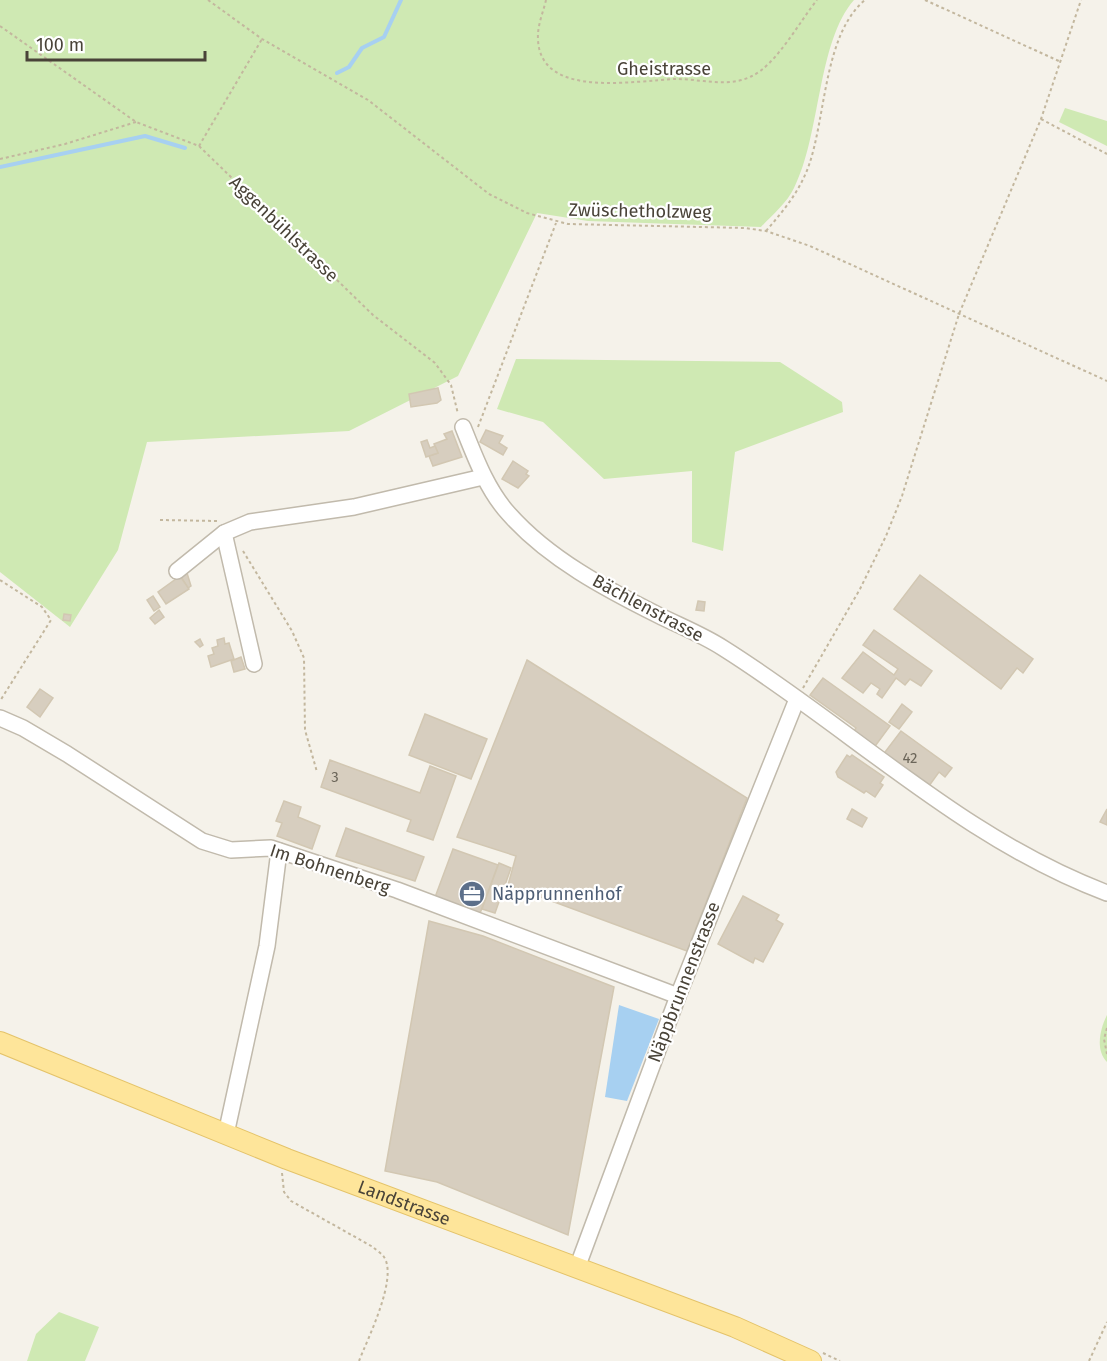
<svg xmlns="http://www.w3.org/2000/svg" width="1107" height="1361" font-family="'Fira Sans',sans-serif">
<rect width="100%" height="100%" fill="#f5f2ea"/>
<!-- green -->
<g fill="#cfe9b3">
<path d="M0,0H854C817,42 821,135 794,188C787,203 772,215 761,227L588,221L537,213L458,376L349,431L147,442L118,550L70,627L0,572Z"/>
<polygon points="1065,108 1107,121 1107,146 1059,122"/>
<polygon points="516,359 780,362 842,402 843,412 735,452 723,551 692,542 692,471 604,479 543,422 497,409"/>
<path d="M1107,1015V1062C1095,1050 1100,1029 1107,1015Z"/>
<polygon points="59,1312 99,1327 85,1361 27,1361 36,1334"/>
</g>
<!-- water -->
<polygon fill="#a7d0f1" points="619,1005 659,1019 627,1101 605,1097"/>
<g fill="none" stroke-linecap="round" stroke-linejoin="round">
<!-- stream -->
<g stroke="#a7d0f1" stroke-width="4">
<polyline points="337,73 349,67 362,48 384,37 401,0"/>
<polyline points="0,167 145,136 185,148"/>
</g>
</g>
<!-- building -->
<g fill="#d7cebf" stroke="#d2c7b2" stroke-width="1.5">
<polygon points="438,388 441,400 437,403 411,407 409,394"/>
<polygon points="486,430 503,436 499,443 507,448 503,455 480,442"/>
<polygon points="452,431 462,457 433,466 429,456 438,453 434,444 447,439 444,434"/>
<polygon points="427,440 430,448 435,446 438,453 426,457 421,442"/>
<polygon points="513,461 528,471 526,474 529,476 518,488 502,479"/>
<polygon points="187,573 191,586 188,588 181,577"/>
<polygon points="920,575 1033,659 1023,673 1017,668 1001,689 894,609"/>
<polygon points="180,576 189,589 166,604 158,592"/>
<polygon points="153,596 160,607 154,611 147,600"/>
<polygon points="698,601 705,602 704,611 696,610"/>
<polygon points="159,610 164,617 155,624 150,618"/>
<polygon points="64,614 71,615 70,621 63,620"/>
<polygon points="874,630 932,671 921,686 910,679 905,685 896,678 882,698 877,694 880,689 871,683 863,693 842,678 863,652 894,675 898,669 863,645"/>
<polygon points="224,638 225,644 229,643 234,659 211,667 208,656 214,654 212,648 218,646 217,640"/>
<polygon points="200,639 203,645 200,647 195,642"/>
<polygon points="241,657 245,669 234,672 231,661"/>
<polygon points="527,660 747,798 687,951 508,885 516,856 457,837"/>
<polygon points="823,678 890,726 873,749 852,734 856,728 810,695"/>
<polygon points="40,689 53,698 40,717 27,707"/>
<polygon points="902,704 912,712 899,729 889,722"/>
<polygon points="425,714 487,739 471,779 409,755"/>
<polygon points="901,731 952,768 945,777 939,772 929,786 915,775 912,778 882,756"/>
<polygon points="847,755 850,757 852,755 884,777 880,783 883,785 875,797 866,791 864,793 838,777 836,772"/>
<polygon points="330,760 420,793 430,766 456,776 433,840 407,831 411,820 321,787"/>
<polygon points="284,801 301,807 298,817 320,826 312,849 277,836 282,823 276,821"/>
<polygon points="852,809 867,818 862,827 847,819"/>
<polygon points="1107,809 1107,825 1100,822"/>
<polygon points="346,828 424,857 415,881 336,856"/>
<polygon points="453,849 498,865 479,916 434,900"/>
<polygon points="499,863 511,868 495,913 482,909"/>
<polygon points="743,896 779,915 776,920 783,924 763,962 755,958 753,963 718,944"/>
<polygon points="429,921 483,936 614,987 568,1235 437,1182 385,1171"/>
</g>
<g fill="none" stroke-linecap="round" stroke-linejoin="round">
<defs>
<g id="minor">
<path d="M463,427C475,457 487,490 509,514C549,559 606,589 658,615C680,626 703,635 723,648C852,729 963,839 1107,893"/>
<polyline points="224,533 254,664"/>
<polyline points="177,571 224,533 250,522 354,507 483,477"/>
<polyline points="0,718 23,728 67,754 202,841 231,850 271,848 397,890 678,996"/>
<polyline points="226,1134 267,946 279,851"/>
<polyline points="577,1268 678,996 797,699"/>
</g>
<g id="major">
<path id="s1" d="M0,1042L287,1159L735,1327L811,1361"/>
</g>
</defs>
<!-- minor casing -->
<use href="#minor" stroke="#c1baac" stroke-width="18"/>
<!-- major casing -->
<use href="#major" stroke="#e4c369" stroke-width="22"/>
<!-- path -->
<g stroke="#c3b79e" stroke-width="2" stroke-dasharray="3 3" stroke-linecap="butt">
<polyline points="208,0 262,39 368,100 489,194 527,213 568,224 745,228 766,231 810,246 1107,381"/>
<path d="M546,0C543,13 537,26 538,40C541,100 637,80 676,79C701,79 729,88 752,76C776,65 800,21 817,0"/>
<polyline points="925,0 1061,62"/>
<polyline points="0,26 136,122 199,146 373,315 435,363 451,385 458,414"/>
<polyline points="1041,119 1107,154"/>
<polyline points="199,146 262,39"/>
<polyline points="0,159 65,144 136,122"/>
<path d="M766,231C784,210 800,191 809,165C826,116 824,34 865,0"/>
<polyline points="478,427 556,223"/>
<polyline points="160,520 217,521"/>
<polyline points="243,551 292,631 304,658 305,730 317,772"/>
<polyline points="0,580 42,607 51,620 0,701"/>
<polyline points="803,688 860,589 886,536 902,496 959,314 1041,119 1081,0"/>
<polyline points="1107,1028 1104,1039 1107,1054"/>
<path d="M282,1173L284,1192L291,1201L373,1247C376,1250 381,1253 384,1257C398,1278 368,1338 359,1361"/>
<polyline points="823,1353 840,1361"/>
<polyline points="1089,1361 1107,1322"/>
</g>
<!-- minor -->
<use href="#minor" stroke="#fff" stroke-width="15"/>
<!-- major -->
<use href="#major" stroke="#fee59a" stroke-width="20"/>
</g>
<!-- icons -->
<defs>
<symbol id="office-disc" viewBox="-11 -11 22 22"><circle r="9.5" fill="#5c6f8a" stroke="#fff"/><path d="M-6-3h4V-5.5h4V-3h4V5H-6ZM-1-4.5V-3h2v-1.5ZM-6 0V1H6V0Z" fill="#fff"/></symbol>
</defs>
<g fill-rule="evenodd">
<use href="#office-disc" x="457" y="879" width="30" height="30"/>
</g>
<g text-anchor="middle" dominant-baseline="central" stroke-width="4.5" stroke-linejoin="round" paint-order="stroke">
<!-- number labels -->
<g font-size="15" fill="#6c665a">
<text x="910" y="758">42</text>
<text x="335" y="777">3</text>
</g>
<!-- street labels -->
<g font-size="18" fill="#494338" stroke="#fff">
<text x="664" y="69">Gheistrasse</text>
<text transform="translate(640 211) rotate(1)">Zwüschetholzweg</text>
<text transform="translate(284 229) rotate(44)">Aggenbühlstrasse</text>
<text transform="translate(648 608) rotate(28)">Bächlenstrasse</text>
<text transform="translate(330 869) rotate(18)">Im Bohnenberg</text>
<text transform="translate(684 982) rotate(-69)">Näppbrunnenstrasse</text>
<text stroke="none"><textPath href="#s1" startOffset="435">Landstrasse</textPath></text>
</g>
<!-- service labels -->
<g font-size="18" fill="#4e5e75" stroke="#fff" text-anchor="start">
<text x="492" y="894">Näpprunnenhof</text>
</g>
</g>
<!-- scale -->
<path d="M27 51v9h178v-9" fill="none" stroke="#494338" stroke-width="3"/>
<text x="36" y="51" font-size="18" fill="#494338" stroke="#ffffff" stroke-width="4.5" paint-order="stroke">100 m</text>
</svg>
